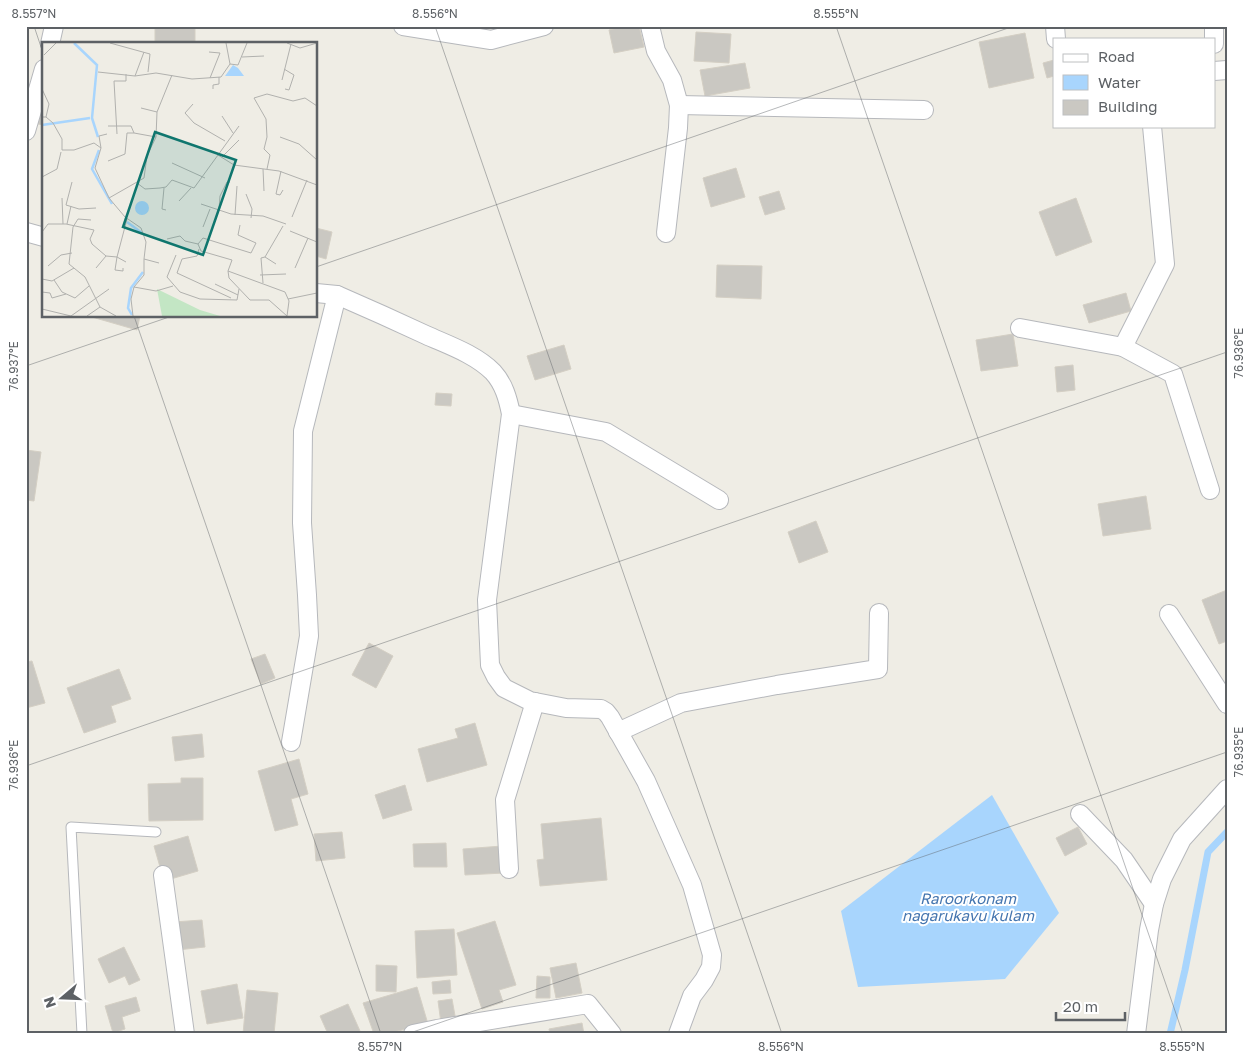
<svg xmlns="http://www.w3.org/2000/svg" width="1253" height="1060" font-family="'Golos Text',sans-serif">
<rect width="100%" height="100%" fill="#efede5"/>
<!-- water -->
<polygon fill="#a8d5fd" points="992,795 1059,913 1005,979 858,987 841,911"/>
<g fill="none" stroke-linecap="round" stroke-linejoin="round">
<!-- stream -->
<polyline stroke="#a8d5fd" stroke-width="7" points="1170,1034 1185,970 1208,852 1227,832"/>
</g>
<!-- building -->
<g fill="#cac8c2" stroke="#d4cfc4">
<rect x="155" y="26" width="40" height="18"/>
<polygon points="626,26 639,26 644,47 614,53 609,30"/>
<polygon points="696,32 731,34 729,63 694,61"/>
<polygon points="1025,33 1034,78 989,88 979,42"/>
<polygon points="1054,60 1054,76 1047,78 1043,63"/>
<polygon points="745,63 750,88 705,96 700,70"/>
<polygon points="44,100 44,125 38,124"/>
<polygon points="736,168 745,197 711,207 703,178"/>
<polygon points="779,191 785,209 765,215 759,197"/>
<polygon points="1076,198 1092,242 1056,256 1039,212"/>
<polygon points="316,228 332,232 326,259 316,256"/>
<polygon points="717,265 762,266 761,299 716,297"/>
<polygon points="1126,293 1131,311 1089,323 1083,305"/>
<polygon points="93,316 140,316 137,330 92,317"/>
<polygon points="1013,334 1018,366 981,371 976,340"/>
<polygon points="564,345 571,369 535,380 527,356"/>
<polygon points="1073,365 1075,390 1057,392 1055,367"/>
<polygon points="436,393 452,394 451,406 435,405"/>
<polygon points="26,450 41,452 34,501 26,500"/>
<polygon points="1146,496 1151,529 1103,536 1098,504"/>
<polygon points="816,521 828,552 799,563 788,532"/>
<polygon points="1227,590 1227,641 1219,644 1202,600"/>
<polygon points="369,643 393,656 376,688 352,675"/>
<polygon points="265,654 275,678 261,684 251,659"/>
<polygon points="32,661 45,703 26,708 26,662"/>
<polygon points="119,669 131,699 111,706 116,722 84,733 67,688"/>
<polygon points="475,723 487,765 427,782 418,749 458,738 455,729"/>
<polygon points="202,734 204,757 175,761 172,737"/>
<polygon points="299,759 308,794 291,799 298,825 275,831 258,771"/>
<polygon points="181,778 203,778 203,820 149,821 148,784 181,783"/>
<polygon points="405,785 412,810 383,819 375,795"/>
<polygon points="601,818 607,880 540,886 537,860 544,859 541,824"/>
<polygon points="1078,827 1087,844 1065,856 1056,838"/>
<polygon points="342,832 345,858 316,861 314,834"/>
<polygon points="188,836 198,871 164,881 154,846"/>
<polygon points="446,843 447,867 414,867 413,844"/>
<polygon points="502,846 504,873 465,875 463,849"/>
<polygon points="202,920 205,947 177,950 174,922"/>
<polygon points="495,921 516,985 499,990 503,1002 482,1009 457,933"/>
<polygon points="454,929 457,975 417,978 415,931"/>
<polygon points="124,947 140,980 129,985 125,976 109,983 98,959"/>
<polygon points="576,963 582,993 556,998 550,968"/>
<polygon points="376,965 397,966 396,992 376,991"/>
<polygon points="537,976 550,977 550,998 536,998"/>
<polygon points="450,980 451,993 433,994 432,982"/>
<polygon points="237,984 243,1018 207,1024 201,991"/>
<polygon points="417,987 428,1024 385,1034 374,1034 363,1003"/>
<polygon points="247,990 278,993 274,1034 243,1034"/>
<polygon points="136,997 140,1011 122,1017 125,1029 113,1033 105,1006"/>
<polygon points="452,999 456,1021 441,1023 438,1001"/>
<polygon points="348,1004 360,1031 354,1034 328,1034 320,1016"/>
<polygon points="582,1023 584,1034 550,1034 549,1029"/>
</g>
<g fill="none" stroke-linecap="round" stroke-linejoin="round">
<defs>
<polyline id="service" points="82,1034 71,827 156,832"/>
<g id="minor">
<polyline points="403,26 491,40 544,26"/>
<polyline points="650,26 656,51 672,80 679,105 678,128 666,233"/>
<polyline points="1055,26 1056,39"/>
<polyline points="1214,26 1214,44"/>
<polyline points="50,44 54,26"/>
<polyline points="1214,71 1227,70"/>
<polyline points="679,105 924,110"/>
<polyline points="1152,126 1165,264 1123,347 1173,374 1210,490"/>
<polyline points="26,131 44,69"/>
<polyline points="26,232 44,237"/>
<path d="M316,293L337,295C367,308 396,321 426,335C448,345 475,354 493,372C504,384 508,399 511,414L487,600L490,665L496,677L504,688L530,701L566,708L601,709L606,712L610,717L646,781L692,885L712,955L711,967L704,980L692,996L678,1034"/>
<polyline points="1020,328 1123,347"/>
<polyline points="511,414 606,432 719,500"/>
<polyline points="1169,614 1227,704"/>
<polyline points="618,732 681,703 777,685 878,669 879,613"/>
<polyline points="291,742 309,636 307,595 302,523 303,431 337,295"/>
<polyline points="1080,814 1124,860 1154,904"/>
<polyline points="509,869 505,800 535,702"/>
<polyline points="163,875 185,1034"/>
<polyline points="413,1034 437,1029 588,1004 612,1034"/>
<polyline points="1136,1034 1149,930 1154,904 1162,879 1182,839 1227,789"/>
</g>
</defs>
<!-- service casing -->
<use href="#service" stroke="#b6b8bc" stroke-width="11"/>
<!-- minor casing -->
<use href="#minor" stroke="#b6b8bc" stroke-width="20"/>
<!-- service -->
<use href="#service" stroke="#fff" stroke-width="9"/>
<!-- minor -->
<use href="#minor" stroke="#fff" stroke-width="18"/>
</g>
<!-- ticks -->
<path fill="none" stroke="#5d6165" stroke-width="1" stroke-opacity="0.45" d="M34,26L44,56M435,26L782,1034M836,26L1183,1034M316,267L1014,26M134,316L381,1034M26,366L172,316M26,766L1227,352M407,1034L1227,752"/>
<g text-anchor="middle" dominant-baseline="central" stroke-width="4" stroke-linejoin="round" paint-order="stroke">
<!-- water labels -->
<g font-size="15" font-style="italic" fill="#4475af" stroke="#fff">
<text x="968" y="898">Raroorkonam<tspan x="968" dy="17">nagarukavu kulam</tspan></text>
</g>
</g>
<!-- overview -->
<g transform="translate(42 42)">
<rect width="275" height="275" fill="#efede5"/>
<path d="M115,247L158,268L178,274H120Z" fill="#c3e6c4"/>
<path d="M191,23L196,26L202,34H183ZM93 166a7 7 0 1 1 14 0a7 7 0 1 1-14 0Z" fill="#a8d5fd"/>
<path fill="none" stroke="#a8d5fd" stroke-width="2.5" d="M32,1L55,23L50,76L56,95M0,83L48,76M57,108L50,127L70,162M85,180L100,191M90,273L86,266L89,246L101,230"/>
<path fill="none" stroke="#b1b1ae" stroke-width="1" d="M68,1L108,12L106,30M184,1L188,22M245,1L258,6L275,1M167,10L178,11L168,36M2,13L14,1M200,15L222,14M188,22L196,23L205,1M242,27L252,33L247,48L243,47M56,30L93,34L114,31L150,37L179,35L188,22M93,34L102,10M240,38L249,2M0,47L7,62L4,75H0M171,47V43L177,42V35M151,62L143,71L152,81L183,99M99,66L115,70M180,74L191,91M4,75L11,81L20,97V108H32L52,101L59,106M66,84H89L92,91L114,95L105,114L102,136L67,156L83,175L99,186L104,200L102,217L117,221M65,92L57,94L59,106L53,126L67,156M75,92L72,39H84V32M114,95L115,70L130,33M238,95L257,102L275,118M176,113L197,84M180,115L197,98M66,119L83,112L85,91H92M130,121L163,136M221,127L222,149M225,127L228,113L222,107L225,95L224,77L212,56L225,52L251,59L263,56L275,64M239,129L234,152L238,153L241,148M0,135L15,127L19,110M30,140L24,163L37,167L54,166M95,141L103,147L118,146L124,145L130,138L152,146L176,113L192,123L237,129L275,143M122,146L120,167L124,168M204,152L210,167L209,176M20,156L21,182M137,159L149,146M159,162L189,172L221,174L244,182M177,167L178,154L185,140H188M193,173L195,144M250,175L265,138M49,178L36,177L31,185L27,222L43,235L58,265L74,274M25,182L29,164M161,185L168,167M248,189L275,200M0,190L6,182H24L52,188L48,197L50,202L64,214L75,215L85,177M125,197L138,194L143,199L156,202M157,207L155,214L140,217L135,231L189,256M134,213L125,235L138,250L158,257L195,258L197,247M234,222L223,215L241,184M6,224L19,213L30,211M54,226L64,214M81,226V229L73,228L75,215L84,220M253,226L266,196M186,229L190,218L159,209L156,202L161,196L209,211L214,201L196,193L198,183M218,233L244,232M0,237L10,239L32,226M12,238L20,250L33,256L47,244M221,241L219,216L223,215M173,242L196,253M92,245L114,249L131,244M0,250L8,251L10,256L24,252M246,257L275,251M0,267L29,274L67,247M45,274L58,265M91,274L89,257L92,245L102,233V217M245,274L247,259L243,250L186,229L187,236L208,258H227L245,274"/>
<path fill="#0f766e" fill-opacity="0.15" stroke="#0f766e" stroke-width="2.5" d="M113,90L194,118L161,213L81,185Z"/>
<rect width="275" height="275" fill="none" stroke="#5d6165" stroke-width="2.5"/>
</g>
<!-- border -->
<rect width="1253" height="1060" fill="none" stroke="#ffffff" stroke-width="55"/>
<!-- legend -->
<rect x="1053" y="38" width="162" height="90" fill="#ffffff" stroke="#bec0c1"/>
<rect x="1063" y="54" width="25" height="8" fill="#ffffff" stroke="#bec0c1"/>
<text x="1098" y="62" font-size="15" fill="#5d6165">Road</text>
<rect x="1063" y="75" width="25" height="15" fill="#a8d5fd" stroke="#bec0c1"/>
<text x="1098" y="88" font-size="15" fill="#5d6165">Water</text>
<rect x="1063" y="100" width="25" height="15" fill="#cac8c2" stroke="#bec0c1"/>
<text x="1098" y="112" font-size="15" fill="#5d6165">Building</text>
<!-- north arrow -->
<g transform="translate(62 998) rotate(251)" stroke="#ffffff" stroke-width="4" paint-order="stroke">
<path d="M0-4L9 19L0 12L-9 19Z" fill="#5d6165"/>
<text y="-8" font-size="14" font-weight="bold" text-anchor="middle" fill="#5d6165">N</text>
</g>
<!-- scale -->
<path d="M1056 1012v8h69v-8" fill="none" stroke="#5d6165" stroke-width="2.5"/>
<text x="1063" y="1012" font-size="15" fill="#5d6165" stroke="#ffffff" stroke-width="4" paint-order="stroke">20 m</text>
<rect x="28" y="28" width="1198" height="1004" fill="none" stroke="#5d6165" stroke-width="2"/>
<g font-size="12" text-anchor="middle" fill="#5d6165">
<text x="34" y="18">8.557°N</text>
<text x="435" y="18">8.556°N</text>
<text x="836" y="18">8.555°N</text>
<text transform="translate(1239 353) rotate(-90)" y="4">76.936°E</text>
<text transform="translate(14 366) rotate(-90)" y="4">76.937°E</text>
<text transform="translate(1239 752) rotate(-90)" y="4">76.935°E</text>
<text transform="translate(14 765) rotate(-90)" y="4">76.936°E</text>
<text x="380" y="1051">8.557°N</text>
<text x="781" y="1051">8.556°N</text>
<text x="1182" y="1051">8.555°N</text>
</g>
</svg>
